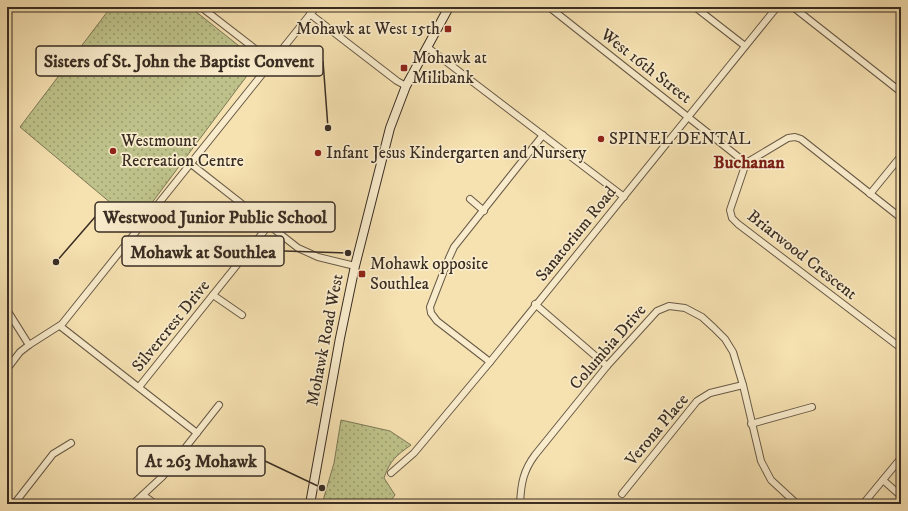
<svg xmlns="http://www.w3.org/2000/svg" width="908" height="511" font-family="'IM FELL DW Pica',serif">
<defs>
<pattern id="park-dots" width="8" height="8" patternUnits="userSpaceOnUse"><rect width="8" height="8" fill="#bec28a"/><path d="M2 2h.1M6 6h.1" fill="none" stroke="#9b9e70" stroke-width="1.8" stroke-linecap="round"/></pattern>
</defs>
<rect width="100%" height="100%" fill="#f6e1b1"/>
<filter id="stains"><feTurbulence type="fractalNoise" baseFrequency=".005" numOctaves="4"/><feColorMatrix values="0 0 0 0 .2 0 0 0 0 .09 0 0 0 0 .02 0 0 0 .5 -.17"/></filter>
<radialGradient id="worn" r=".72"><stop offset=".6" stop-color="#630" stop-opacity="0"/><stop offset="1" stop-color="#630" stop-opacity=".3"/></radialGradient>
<!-- park -->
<g fill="url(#park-dots)" stroke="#7c7856">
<polygon points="111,7 190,7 258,61 136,224 20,127"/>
<path d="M341,420L390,431L411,445C397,455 390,460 384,478L395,495L388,504H322L334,463Z"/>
</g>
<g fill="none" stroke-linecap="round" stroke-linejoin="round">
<defs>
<g id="minor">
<polyline points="201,7 272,62"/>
<polyline points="549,7 746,163"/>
<polyline points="695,7 745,46"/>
<polyline points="793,7 901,92"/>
<polyline points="310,14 397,81 406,86"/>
<polyline points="427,47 624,197"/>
<polyline points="191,164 298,248 318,257 355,266"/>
<polyline points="870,194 901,156"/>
<polyline points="470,199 484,211"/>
<polyline points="901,218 801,139 795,137 788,138 746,163 730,210 732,218 738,224 901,348"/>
<polyline points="213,295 242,315"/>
<polyline points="535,304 607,366"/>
<polyline points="7,310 29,345"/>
<polyline points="60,326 197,433"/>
<polyline points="490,362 437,321 431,313 430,307 449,258 454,247 543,135"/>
<polyline points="7,369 20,352 29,345 62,324 316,7"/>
<polyline points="139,387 269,225"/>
<polyline points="751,424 812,407"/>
<polyline points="391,473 414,453 490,362 777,7"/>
<polyline points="883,480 901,496"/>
<polyline points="622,494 697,401 710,393 743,385"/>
<polyline points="143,495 155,504"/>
<polyline points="14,504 53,454 71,443"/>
<polyline points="133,504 163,476 219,405"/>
<path d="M520,504C521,484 523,471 535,455L607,366L657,311L669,306L685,308L702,317L714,328L725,339L733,352L743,385L761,461L771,480L797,504"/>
<polyline points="863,504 901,458"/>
</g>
<polyline id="secondary" points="310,504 340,338 355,266 390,128 406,86 449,7"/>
</defs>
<!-- minor casing -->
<use href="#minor" stroke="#685a46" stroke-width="8"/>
<!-- secondary casing -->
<use href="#secondary" stroke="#392d23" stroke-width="10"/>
<!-- minor -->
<use href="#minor" stroke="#f9eccc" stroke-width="6"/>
<!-- secondary -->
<use href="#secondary" stroke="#f9eccc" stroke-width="8"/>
</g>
<!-- markers -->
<g fill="#8f2418" stroke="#f9eccc" stroke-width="1.5">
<rect x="444" y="25" width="8" height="8" rx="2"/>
<rect x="400" y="64" width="8" height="8" rx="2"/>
<circle cx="601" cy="139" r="4"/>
<circle cx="113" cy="151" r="4"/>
<circle cx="318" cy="153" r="4"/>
<rect x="358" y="270" width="8" height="8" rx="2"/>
</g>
<g text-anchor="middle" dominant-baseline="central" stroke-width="3.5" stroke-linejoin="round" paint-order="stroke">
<!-- poi labels -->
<g font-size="17" fill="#392d23" stroke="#f9eccc" text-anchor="start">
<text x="440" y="29" text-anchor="end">Mohawk at West 15th</text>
<text x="412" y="58">Mohawk at<tspan x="412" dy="20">Milibank</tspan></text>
<text x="609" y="139">SPINEL DENTAL</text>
<text x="121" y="141">Westmount<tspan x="121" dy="20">Recreation Centre</tspan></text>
<text x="326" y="153">Infant Jesus Kindergarten and Nursery</text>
<text x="370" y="264">Mohawk opposite<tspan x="370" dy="20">Southlea</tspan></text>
</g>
<!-- street labels -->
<g font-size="17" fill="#392d23" stroke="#f9eccc">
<text transform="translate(646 66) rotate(38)">West 16th Street</text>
<text transform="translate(576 234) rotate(-51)">Sanatorium Road</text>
<text transform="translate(802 255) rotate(38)">Briarwood Crescent</text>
<text transform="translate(171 326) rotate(-51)">Silvercrest Drive</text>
<text transform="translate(325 340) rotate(-79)">Mohawk Road West</text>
<text transform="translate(608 347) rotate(-49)">Columbia Drive</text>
<text transform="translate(657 430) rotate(-50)">Verona Place</text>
</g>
<!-- neighbourhood labels -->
<g font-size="18" font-weight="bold" fill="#7a1f14" stroke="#f9eccc">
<text x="749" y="163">Buchanan</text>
</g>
</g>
<!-- callouts -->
<path fill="none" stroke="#392d23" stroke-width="1.5" d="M328 128L323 61M56 262L95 217M348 253L284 251M322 488L265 461"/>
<g fill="#392d23" stroke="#f9eccc" stroke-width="1.5">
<circle cx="328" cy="128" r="4"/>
<circle cx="56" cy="262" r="4"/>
<circle cx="348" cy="253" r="4"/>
<circle cx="322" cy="488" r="4"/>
</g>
<g fill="#f9eccc" stroke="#392d23" stroke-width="1.5">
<rect x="36" y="46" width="287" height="30" rx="4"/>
<rect x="95" y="202" width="240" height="30" rx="4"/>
<rect x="122" y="236" width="162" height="30" rx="4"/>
<rect x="137" y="446" width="128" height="30" rx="4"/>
</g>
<g font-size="18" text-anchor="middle" font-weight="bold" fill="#392d23">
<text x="179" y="67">Sisters of St. John the Baptist Convent</text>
<text x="215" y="223">Westwood Junior Public School</text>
<text x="203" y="258">Mohawk at Southlea</text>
<text x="201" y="467">At 263 Mohawk</text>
</g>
<!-- margin -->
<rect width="908" height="511" fill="none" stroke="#f6e1b1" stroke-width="24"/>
<rect x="8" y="8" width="892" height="495" fill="none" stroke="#392d23" stroke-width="2"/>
<rect x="12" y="12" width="884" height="487" fill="none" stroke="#392d23"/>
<rect width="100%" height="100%" filter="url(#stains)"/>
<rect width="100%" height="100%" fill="url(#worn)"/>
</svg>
